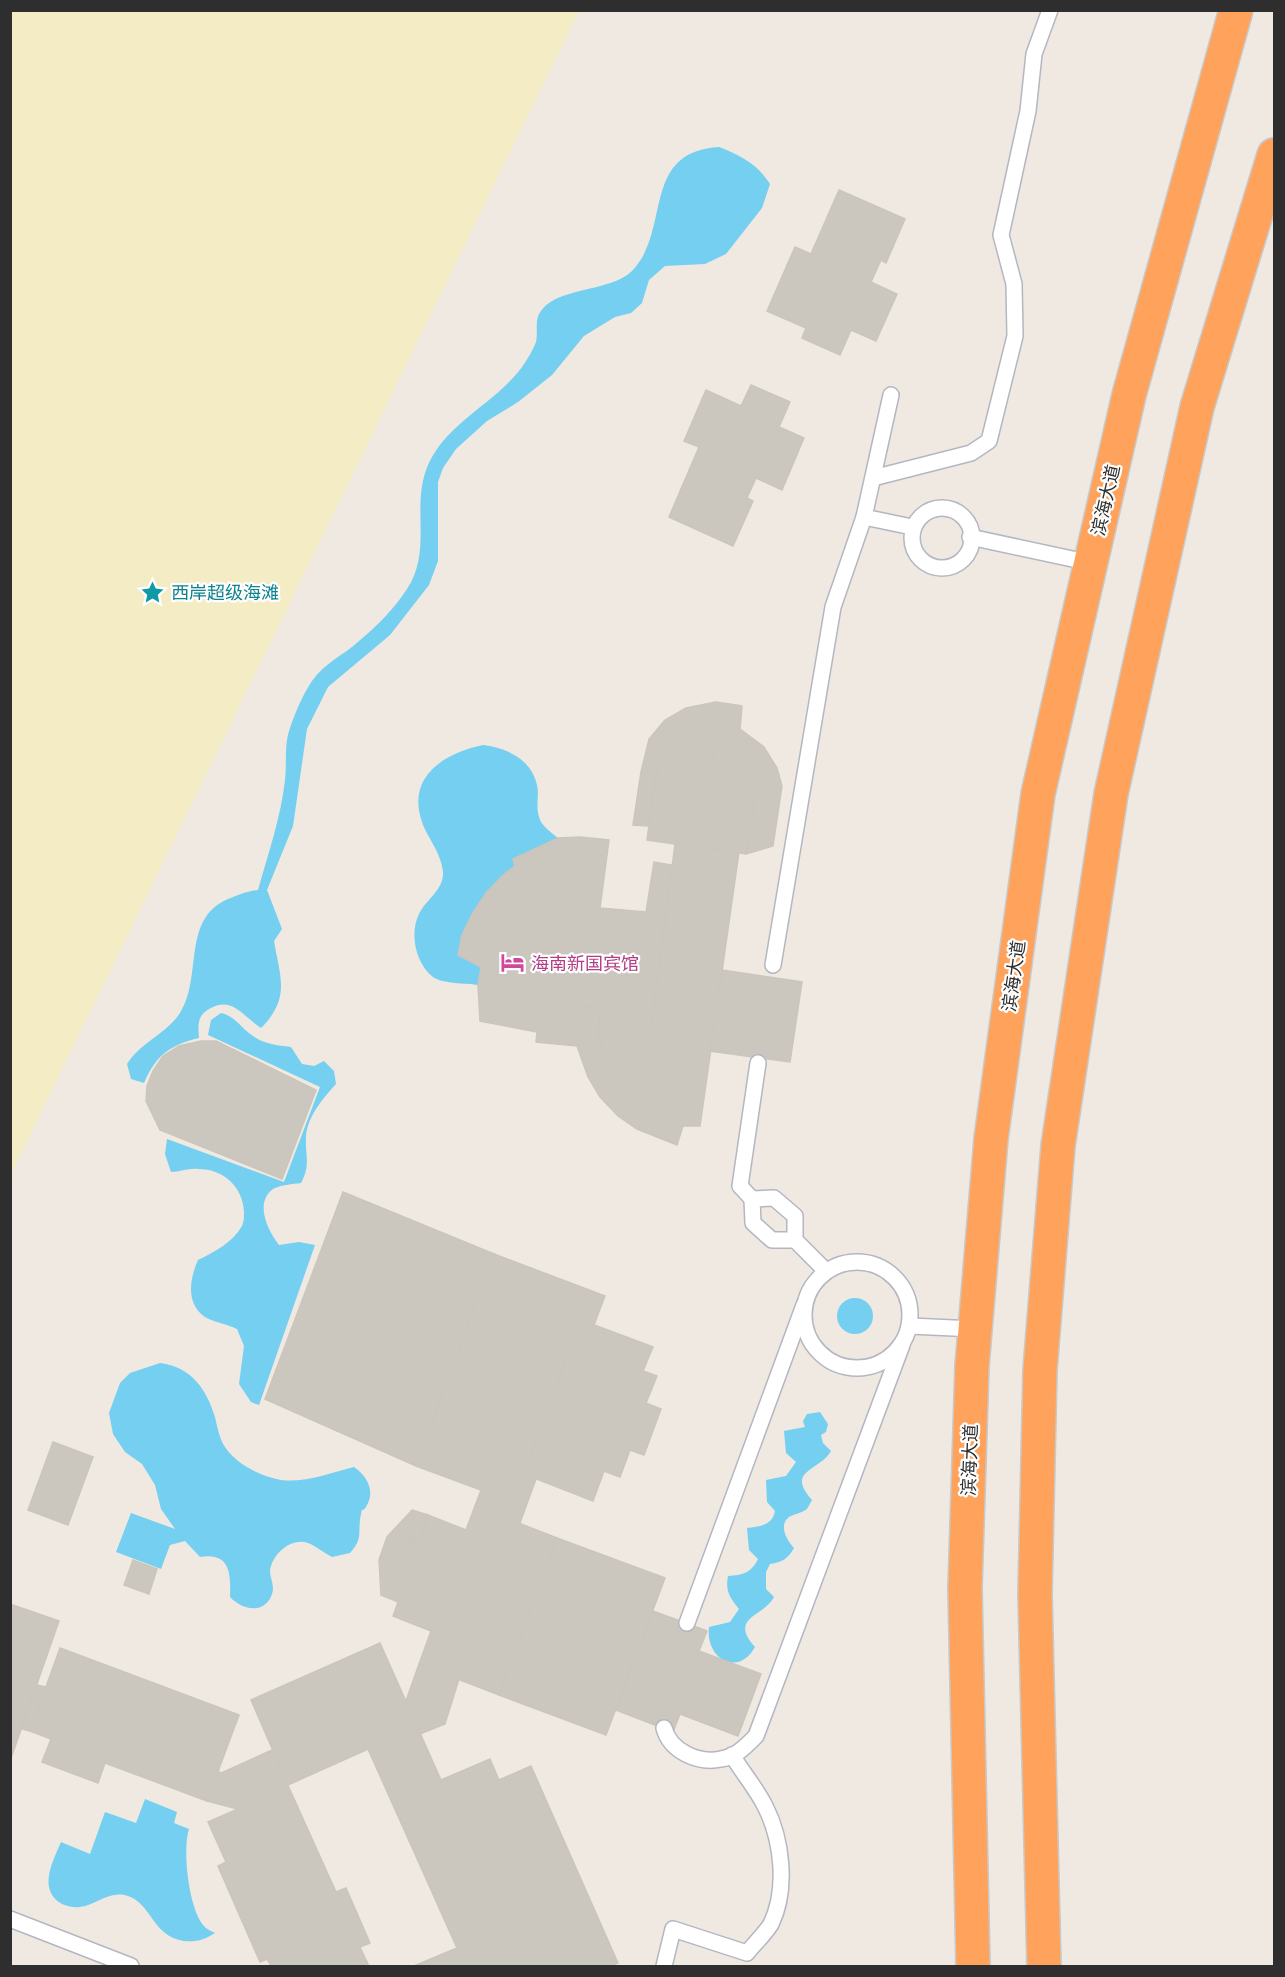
<svg xmlns="http://www.w3.org/2000/svg" width="1285" height="1977" font-family="'Noto Sans','Noto Sans SC',sans-serif">
<rect width="100%" height="100%" fill="#efe9e1"/>
<!-- sand -->
<polygon fill="#f3ecc5" points="11,10 579,11 11,1174 10,11"/>
<!-- water -->
<g fill="#75cff0">
<path d="M719,147C742,156 757,164 770,184L762,208L726,254L705,264L665,266L649,280L642,303L631,313L615,317L584,336L552,375L518,402L487,421L456,449L443,468L438,482V561L429,585L390,635L328,687L307,729L293,826L267,890L282,929L274,941C280,977 291,998 261,1028C243,1017 233,995 209,1009C197,1016 198,1025 199,1038C170,1045 156,1055 144,1083L131,1079L127,1064C140,1043 166,1034 180,1013C203,977 181,919 228,899C238,895 247,891 258,890C268,854 281,817 285,780C287,763 284,744 290,728C295,713 303,694 312,681C324,663 344,655 359,641C376,627 395,608 407,589C432,551 412,510 426,470C443,424 494,405 522,367C527,360 533,350 536,342C538,334 535,322 539,314C554,286 610,293 632,271C672,230 640,152 719,147Z"/>
<path d="M483,745C507,748 531,759 537,785C540,798 534,807 541,822C545,828 553,834 558,838L513,859L515,866C485,887 466,919 458,955L481,967L478,985C465,983 443,984 433,977C416,964 409,934 419,914C426,899 444,890 443,872C441,852 428,839 422,822C406,776 445,753 483,745Z"/>
<path d="M221,1013C235,1016 241,1028 253,1036C264,1044 277,1045 291,1047L302,1064L314,1066L324,1061L334,1071L336,1084C323,1098 307,1117 306,1137C305,1157 311,1164 301,1183C293,1184 280,1185 273,1189C254,1203 268,1231 279,1245L299,1242L315,1245L259,1405L251,1402L239,1384L244,1346L237,1329C227,1324 213,1322 205,1317C185,1303 190,1278 198,1260C216,1251 232,1243 242,1226C244,1221 244,1217 244,1212C243,1187 224,1169 198,1169C189,1168 180,1172 171,1172L165,1154L167,1139L284,1182L320,1087L208,1035L211,1020Z"/>
<circle cx="855" cy="1316" r="18"/>
<path d="M160,1363C191,1367 206,1388 215,1417C217,1426 219,1436 223,1444C234,1463 259,1476 281,1480C304,1483 331,1473 354,1467C367,1476 376,1491 366,1507C361,1514 363,1505 361,1514C357,1532 364,1538 350,1553L332,1557C324,1553 316,1546 308,1543C291,1537 272,1554 270,1571C270,1578 275,1586 272,1594C265,1615 242,1610 230,1597C231,1573 230,1552 200,1557L185,1541L170,1545L161,1569L116,1552L131,1513L175,1529L161,1509L155,1485L142,1464L125,1452L113,1434L109,1413L120,1383L130,1373Z"/>
<path d="M820,1412L828,1424L826,1432L821,1435L823,1443L831,1451C820,1471 785,1470 812,1500L807,1509C802,1513 794,1514 789,1517C778,1526 787,1540 794,1548C788,1559 782,1562 770,1564L766,1572V1589L774,1597C764,1617 728,1617 755,1647C738,1678 705,1658 709,1627L730,1622L739,1609C730,1598 725,1591 728,1576C743,1575 751,1573 758,1559L749,1550L747,1528C760,1526 772,1526 775,1511L767,1502L766,1480L786,1476L796,1462L786,1453L784,1431L805,1427L803,1421L807,1414Z"/>
<path d="M145,1799L177,1812L174,1823L189,1829C182,1850 189,1908 203,1925C206,1929 211,1931 215,1933C204,1940 197,1942 184,1941C152,1936 152,1904 128,1896C109,1890 97,1905 80,1907C74,1908 67,1906 62,1904C37,1890 53,1861 61,1842L90,1854L105,1812L136,1823Z"/>
</g>
<!-- building -->
<g fill="#cbc7bf" stroke="#cbc5ba" stroke-width="1.5">
<polygon points="839,190 905,219 886,263 881,260 871,282 897,294 876,341 851,330 840,355 802,338 806,328 767,311 795,247 811,254"/>
<polygon points="751,385 790,402 779,427 804,438 782,490 756,478 747,498 753,501 733,546 669,517 699,447 684,441 706,390 741,406"/>
<polygon points="716,702 742,706 740,729 764,747 777,768 782,786 773,846 746,854 754,803 750,788 740,773 729,764 713,759 715,739 705,737 679,745 664,756 656,775 648,826 633,825 641,772 649,739 665,720 686,708"/>
<polygon points="705,737 715,739 713,759 729,764 740,773 750,788 754,803 746,854 647,840 656,775 664,756 679,745"/>
<polygon points="580,837 609,840 600,908 646,912 654,862 672,865 650,1040 598,1034 600,1008 552,1004 458,955 462,935 472,914 486,893 503,875 515,866 513,859 558,838"/>
<polygon points="675,844 739,852 700,1126 683,1126 645,1112 631,1100 608,1069 598,1034 650,1040"/>
<polygon points="481,967 552,1004 600,1008 598,1034 608,1069 631,1100 645,1112 683,1126 677,1145 637,1129 618,1116 600,1097 588,1077 577,1046 536,1042 537,1032 480,1021 478,985"/>
<polygon points="722,970 802,982 790,1062 710,1051"/>
<polygon points="201,1041 216,1041 316,1090 282,1179 160,1130 146,1101 147,1086 153,1071 163,1056 179,1046"/>
<polygon points="343,1192 494,1254 416,1466 265,1399"/>
<polygon points="494,1254 605,1296 594,1325 581,1320 524,1474 536,1479 520,1523 475,1506 481,1490 416,1466"/>
<polygon points="581,1320 653,1347 643,1371 657,1376 646,1403 661,1409 644,1455 630,1450 620,1477 604,1471 593,1501 524,1474"/>
<polygon points="53,1442 93,1457 68,1525 28,1510"/>
<polygon points="475,1506 557,1538 499,1695 419,1664 431,1631 393,1616 403,1589 392,1585 410,1537 419,1541 428,1515 466,1530"/>
<polygon points="412,1510 428,1515 419,1541 410,1537 392,1585 403,1589 398,1602 381,1595 379,1560 387,1537"/>
<polygon points="557,1538 665,1578 606,1735 499,1695"/>
<polygon points="133,1560 157,1569 149,1594 124,1585"/>
<polygon points="10,1604 59,1621 10,1761"/>
<polygon points="653,1611 707,1631 699,1651 761,1674 738,1736 680,1714 673,1732 616,1710"/>
<polygon points="380,1643 441,1780 490,1759 499,1780 531,1766 618,1963 610,1966 414,1966 457,1948 368,1749 288,1785 251,1700"/>
<polygon points="60,1648 239,1715 207,1801 105,1763 98,1783 42,1762 51,1739 30,1731"/>
<polygon points="419,1664 459,1679 445,1724 420,1734 406,1701"/>
<polygon points="37,1685 46,1687 30,1731 22,1729"/>
<polygon points="272,1750 336,1892 346,1888 370,1943 360,1947 368,1964 362,1966 271,1966 267,1959 260,1962 218,1866 226,1862 208,1822 238,1809 221,1773"/>
<polygon points="218,1771 221,1773 238,1809 207,1801"/>
</g>
<g fill="none" stroke-linecap="round" stroke-linejoin="round">
<defs>
<g id="lane">
<polyline points="873,478 971,453 989,441 1015,336 1014,284 1001,235 1028,111 1034,54 1050,10"/>
<circle cx="942" cy="538" r="30"/>
<polyline points="864,517 912,527"/>
<polyline points="970,537 1091,563"/>
<polyline points="773,965 833,607 864,517 891,395"/>
<polyline points="752,1199 740,1186 758,1063"/>
<polyline points="795,1240 772,1240 753,1223 752,1199 774,1198 795,1216 795,1240 826,1271"/>
<circle cx="857" cy="1315" r="53"/>
<polyline points="910,1326 975,1329"/>
<polyline points="687,1623 804,1305"/>
<path d="M664,1728C670,1751 698,1764 721,1759C736,1757 746,1746 756,1736L902,1345"/>
<polyline points="10,1919 131,1966"/>
<path d="M664,1966L673,1929L747,1953C754,1944 765,1934 771,1924C788,1889 782,1839 765,1806C756,1788 742,1772 732,1755"/>
</g>
<g id="highway">
<polyline points="973,1966 965,1588 972,1366 991,1139 1038,794 1129,395 1236,10"/>
<polyline points="1044,1966 1035,1594 1040,1370 1058,1146 1111,794 1197,407 1274,155"/>
</g>
</defs>
<!-- lane casing -->
<use href="#lane" stroke="#b4b7c1" stroke-width="18"/>
<!-- highway casing -->
<use href="#highway" stroke="#c9c9c9" stroke-width="36"/>
<!-- lane -->
<use href="#lane" stroke="#fff" stroke-width="15"/>
<!-- highway -->
<use href="#highway" stroke="#ffa35c" stroke-width="33"/>
</g>
<!-- icons -->
<defs>
<symbol id="sight-bare" viewBox="-9 -9 18 18"><path d="M0-6L1.8-2.2L6-1.7L2.9 1.2L3.7 5.4L0 3.3L-3.7 5.4L-2.9 1.2L-6-1.7L-1.8-2.2Z" fill="#0f9aa8" stroke="#fff" stroke-width="2.5" paint-order="stroke"/></symbol>
<symbol id="hotel-bare" viewBox="-9 -9 18 18"><path d="M-6-4.5h1.5V1H6V5H4.5V3h-9V5H-6ZM-4 0a1.8 1.8 0 1 1 3.6 0ZM.5 0V-2.5h3Q6-2.5 6 0Z" fill="#d1479c" stroke="#fff" stroke-width="2.5" paint-order="stroke"/></symbol>
</defs>
<g fill-rule="evenodd">
<use href="#sight-bare" x="136" y="576" width="33" height="33"/>
<use href="#hotel-bare" x="496" y="946" width="33" height="33"/>
</g>
<g text-anchor="middle" dominant-baseline="central" stroke-width="4.5" stroke-linejoin="round" paint-order="stroke">
<!-- street labels -->
<g font-size="18" fill="#2e2e2e" stroke="#fff">
<text transform="translate(1105 500) rotate(-77)">滨海大道</text>
<text transform="translate(1013 976) rotate(-82)">滨海大道</text>
<text transform="translate(969 1460) rotate(-88)">滨海大道</text>
</g>
<!-- culture labels -->
<g font-size="18" fill="#0d838f" stroke="#fff" text-anchor="start">
<text x="171" y="592">西岸超级海滩</text>
</g>
<!-- hotel labels -->
<g font-size="18" fill="#b23c85" stroke="#fff" text-anchor="start">
<text x="531" y="963">海南新国宾馆</text>
</g>
</g>
<!-- border -->
<rect width="1285" height="1977" fill="none" stroke="#2e2e2e" stroke-width="24"/>
</svg>
